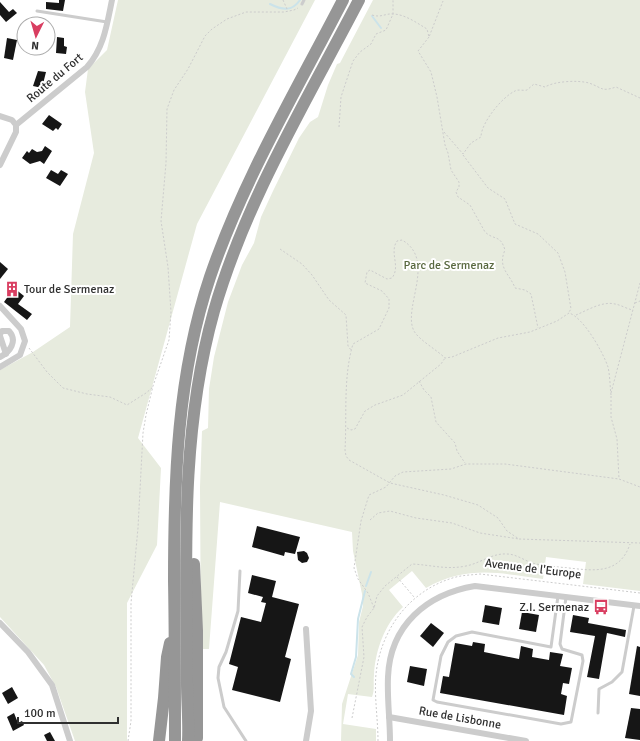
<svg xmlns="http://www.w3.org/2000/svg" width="640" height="741" font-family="Signika,sans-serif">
<rect width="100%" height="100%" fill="#fff"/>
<!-- green -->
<g fill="#e7ebde">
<polygon points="118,0 315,0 197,224 138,438 161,468 157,545 127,603 127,741 75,741 56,687 44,665 0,617 0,370 33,352 70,327 73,234 94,153 85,92 88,69 107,50"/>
<path d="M373,0H640V591L583,584L586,562L546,557L543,579C499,573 468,565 426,588L412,571L389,590L403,607C385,623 375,651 374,675C373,683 375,689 372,697L348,694L343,724L376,729V741H341L342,704L358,655L359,622L363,606L362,594L353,551L352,532L220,502L209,649H201L200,487L202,431L208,428L209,389L214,357L228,302L242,265L254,243L261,217L273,191L299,138L310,122L318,117L328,85L337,64L340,63Z"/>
</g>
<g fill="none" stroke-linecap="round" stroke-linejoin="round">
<!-- stream -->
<g stroke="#cbe3ea" stroke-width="2">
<path d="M270,4C282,10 292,12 300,0"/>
<polyline points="372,16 381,28"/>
<polyline points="366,586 371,572"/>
<polyline points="354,677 351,674 356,657 358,619 365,591"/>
</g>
</g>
<!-- building -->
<g fill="#161616">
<polygon points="59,0 65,0 63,11 46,9 46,2 59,3"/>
<polygon points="0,2 9,12 13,9 17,13 6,22 0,15"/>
<polygon points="57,37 64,38 64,46 67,47 66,54 56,53"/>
<polygon points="7,38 17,40 13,60 4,58"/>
<polygon points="38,71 46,72 42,88 33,86"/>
<polygon points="49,115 62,124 58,130 56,128 53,131 42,124"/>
<polygon points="45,146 52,151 44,164 40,161 30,164 22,158 27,151 29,153 32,149 37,152 42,151"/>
<polygon points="51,170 58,174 61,170 68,174 60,186 46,178"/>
<polygon points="0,262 8,269 0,279"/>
<polygon points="14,288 24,296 18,304 32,314 27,320 4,302"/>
<polygon points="257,526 300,537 295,554 285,552 284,556 252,547"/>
<polygon points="304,551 307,553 309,558 307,562 302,563 298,560 297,552"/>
<polygon points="252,575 276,581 272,597 299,604 285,657 291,659 280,702 232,690 238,667 229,664 241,617 261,622 266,603 261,602 263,597 248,593"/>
<polygon points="485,605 502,608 499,625 482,622"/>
<polygon points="522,612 539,615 536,632 519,629"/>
<polygon points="573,615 589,618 588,623 626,630 625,637 607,633 599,679 587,677 595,636 570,632"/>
<polygon points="431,623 444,633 433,647 420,636"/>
<polygon points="473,642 485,644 484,652 519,659 521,646 533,649 532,657 549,660 550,652 563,654 560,666 572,668 569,684 563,683 561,694 567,696 564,715 440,693 443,676 449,677 455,643 472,646"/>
<polygon points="637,646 640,647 640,696 629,694"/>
<polygon points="410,666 427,669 424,686 407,682"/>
<polygon points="12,687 18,698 8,704 2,693"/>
<polygon points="631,708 640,709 640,740 625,738"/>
<polygon points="14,713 18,723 22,721 24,725 13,731 7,717"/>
<polygon points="50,732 55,741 47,741 44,735"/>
</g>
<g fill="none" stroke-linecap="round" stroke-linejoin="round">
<!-- path -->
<g stroke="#ccc" stroke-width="1" stroke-dasharray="2 2" stroke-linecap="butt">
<polyline points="283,0 287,9"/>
<path d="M372,15C381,18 386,13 394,14C406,15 417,23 427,29L429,37L443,1"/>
<path d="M429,37L418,51L431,72L437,97L445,145L448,153L451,170L459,182V187L456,192L458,197L470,205L485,232C495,241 500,234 505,250C497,268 510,274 515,288L525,290L531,294L538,328"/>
<polyline points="339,127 341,97 353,61 360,52 371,44 376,34 386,30 393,14 393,0"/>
<path d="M444,132L463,154L471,143L481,137C481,123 502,97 515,91C518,89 523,91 527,90L534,84L545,87C555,81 578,80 589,83C603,88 601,92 616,87L640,98"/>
<polyline points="463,155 488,188 505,199 515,224 538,234 558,253 565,272 571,309 569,312"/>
<polyline points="280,249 302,264 312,275 329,300 346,315 348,346 351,350"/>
<polyline points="635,303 640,301"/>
<path d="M576,315C588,310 602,301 615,304C621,305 627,309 633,310"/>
<polyline points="29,348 47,372 63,388 87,394 110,397 127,405 146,393 153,387"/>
<polyline points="419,381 424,390 431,397 436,422 455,443 457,451 465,463"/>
<polyline points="611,393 640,283"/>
<path d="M611,395C610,386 610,376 608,367C603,352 583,317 569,313L557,321L530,332L498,338L452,357L445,358C437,350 419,340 414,331C402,308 437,260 402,240L397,241C389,253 401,266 392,278L387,279L370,270L367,272L365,283L382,291L389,299V308L379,329L353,344C343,377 347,416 345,450L346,456L349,460L390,483L444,495L478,505L498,518L507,531L519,539L640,543"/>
<polyline points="611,396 611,417 617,439 619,479 640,487"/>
<polyline points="347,428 351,430 355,429 365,411 375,405 403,395 441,364 445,358"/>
<polyline points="370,520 378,513 390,511 416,518 452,523 480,533 519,539"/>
<polyline points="397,577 414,597"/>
<polyline points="374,608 368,593 358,579 354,568 361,521 369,495 386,487 395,476 403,472 451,469 466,464 505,464 619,479"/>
<path d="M352,718L364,657L362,627L367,617L374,608L377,596L385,586L412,564C432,565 446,570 466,566C481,563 492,553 507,554C517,554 526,562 536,564C547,566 558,567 569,568C595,571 620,574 630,544"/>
<polyline points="128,741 131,721 131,603 138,528 143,433 146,415 153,386 169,340 171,312 168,267 161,221 166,163 167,109 174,90 188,69 205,36 212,29 227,19 246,12 284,12 294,10 298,8"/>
<path d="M378,741C378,719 374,696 376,674C381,628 411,589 456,577C464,575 472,575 480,574L640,593"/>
</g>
<!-- lane -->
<g stroke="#ccc" stroke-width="3">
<polyline points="302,4 304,0"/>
<polyline points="37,11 107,22"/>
<polyline points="240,571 238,611 226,652 219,667 218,678 224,707 246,741"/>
<polyline points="558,596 551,647 472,632 456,636 448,642 441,656 433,700 437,702 561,724 571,722 583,661 582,655 562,649 560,644 566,597"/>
<polyline points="598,713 599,689 612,682 622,672 634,606"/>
</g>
<!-- street -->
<g stroke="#ccc" stroke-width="6">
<polyline points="0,116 12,120 16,125"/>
<path d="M0,165L16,132V125L87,67C104,48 107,24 112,0"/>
<polyline points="0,306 21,329 25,341 20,355 0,367"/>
<path d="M0,334L2,331H9C18,341 10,352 0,357"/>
<polyline points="0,336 6,354"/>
<polyline points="0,623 28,652 52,685 70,741"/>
<polyline points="306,629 311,711 306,741"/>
<polyline points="389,717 526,741"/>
<path d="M390,741C390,720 387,698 388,677C390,625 427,594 475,586L640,606"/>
</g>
<!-- highway -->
<g stroke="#969696" stroke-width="12">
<polyline points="194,564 197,631 197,738"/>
<polyline points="159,741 164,698 167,657 170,643"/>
<path d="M175,741C175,688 175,635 174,581C174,479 177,375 210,277C243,180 296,91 343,0"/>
<path d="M188,741C189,722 187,702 187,683C186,558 180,432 214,311C246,200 306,102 359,0"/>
</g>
</g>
<!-- icons -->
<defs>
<symbol id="building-bare" viewBox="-9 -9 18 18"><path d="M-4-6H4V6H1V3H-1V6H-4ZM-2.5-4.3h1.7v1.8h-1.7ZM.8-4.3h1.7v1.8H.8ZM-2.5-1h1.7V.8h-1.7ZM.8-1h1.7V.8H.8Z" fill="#d93e61" stroke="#fff" stroke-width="2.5" paint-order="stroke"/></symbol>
<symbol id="bus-bare" viewBox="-9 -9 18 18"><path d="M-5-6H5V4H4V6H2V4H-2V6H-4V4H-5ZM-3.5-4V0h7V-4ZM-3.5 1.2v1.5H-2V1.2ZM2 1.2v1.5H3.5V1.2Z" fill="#d93e61" stroke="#fff" stroke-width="2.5" paint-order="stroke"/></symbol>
</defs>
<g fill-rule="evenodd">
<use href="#building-bare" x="1" y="278" width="22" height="22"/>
<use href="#bus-bare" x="590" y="596" width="22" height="22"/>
</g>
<g text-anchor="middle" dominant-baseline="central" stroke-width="4" stroke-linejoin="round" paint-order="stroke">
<!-- street labels -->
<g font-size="12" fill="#2f2f2f" stroke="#fff">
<text transform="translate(55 78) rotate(-40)">Route du Fort</text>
<text transform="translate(533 569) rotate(7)">Avenue de l'Europe</text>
<text transform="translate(460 718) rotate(10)">Rue de Lisbonne</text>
</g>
<!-- park labels -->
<g font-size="12" fill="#58683f" stroke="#fff">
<text x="449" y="265">Parc de Sermenaz</text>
</g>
<!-- poi labels -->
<g font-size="12" fill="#2f2f2f" stroke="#fff" text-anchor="start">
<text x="24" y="289">Tour de Sermenaz</text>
<text x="589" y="607" text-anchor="end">Z.I. Sermenaz</text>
</g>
</g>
<!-- north arrow -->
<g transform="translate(36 36) rotate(185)"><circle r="19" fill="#ffffff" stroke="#acacac"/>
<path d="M0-3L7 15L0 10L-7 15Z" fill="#d93e61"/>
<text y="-6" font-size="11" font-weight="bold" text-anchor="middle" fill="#2f2f2f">N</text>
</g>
<!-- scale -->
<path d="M18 717v6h100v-6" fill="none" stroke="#2f2f2f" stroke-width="2"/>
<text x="24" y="717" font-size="12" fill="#2f2f2f" stroke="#ffffff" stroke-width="3" paint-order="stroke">100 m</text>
</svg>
